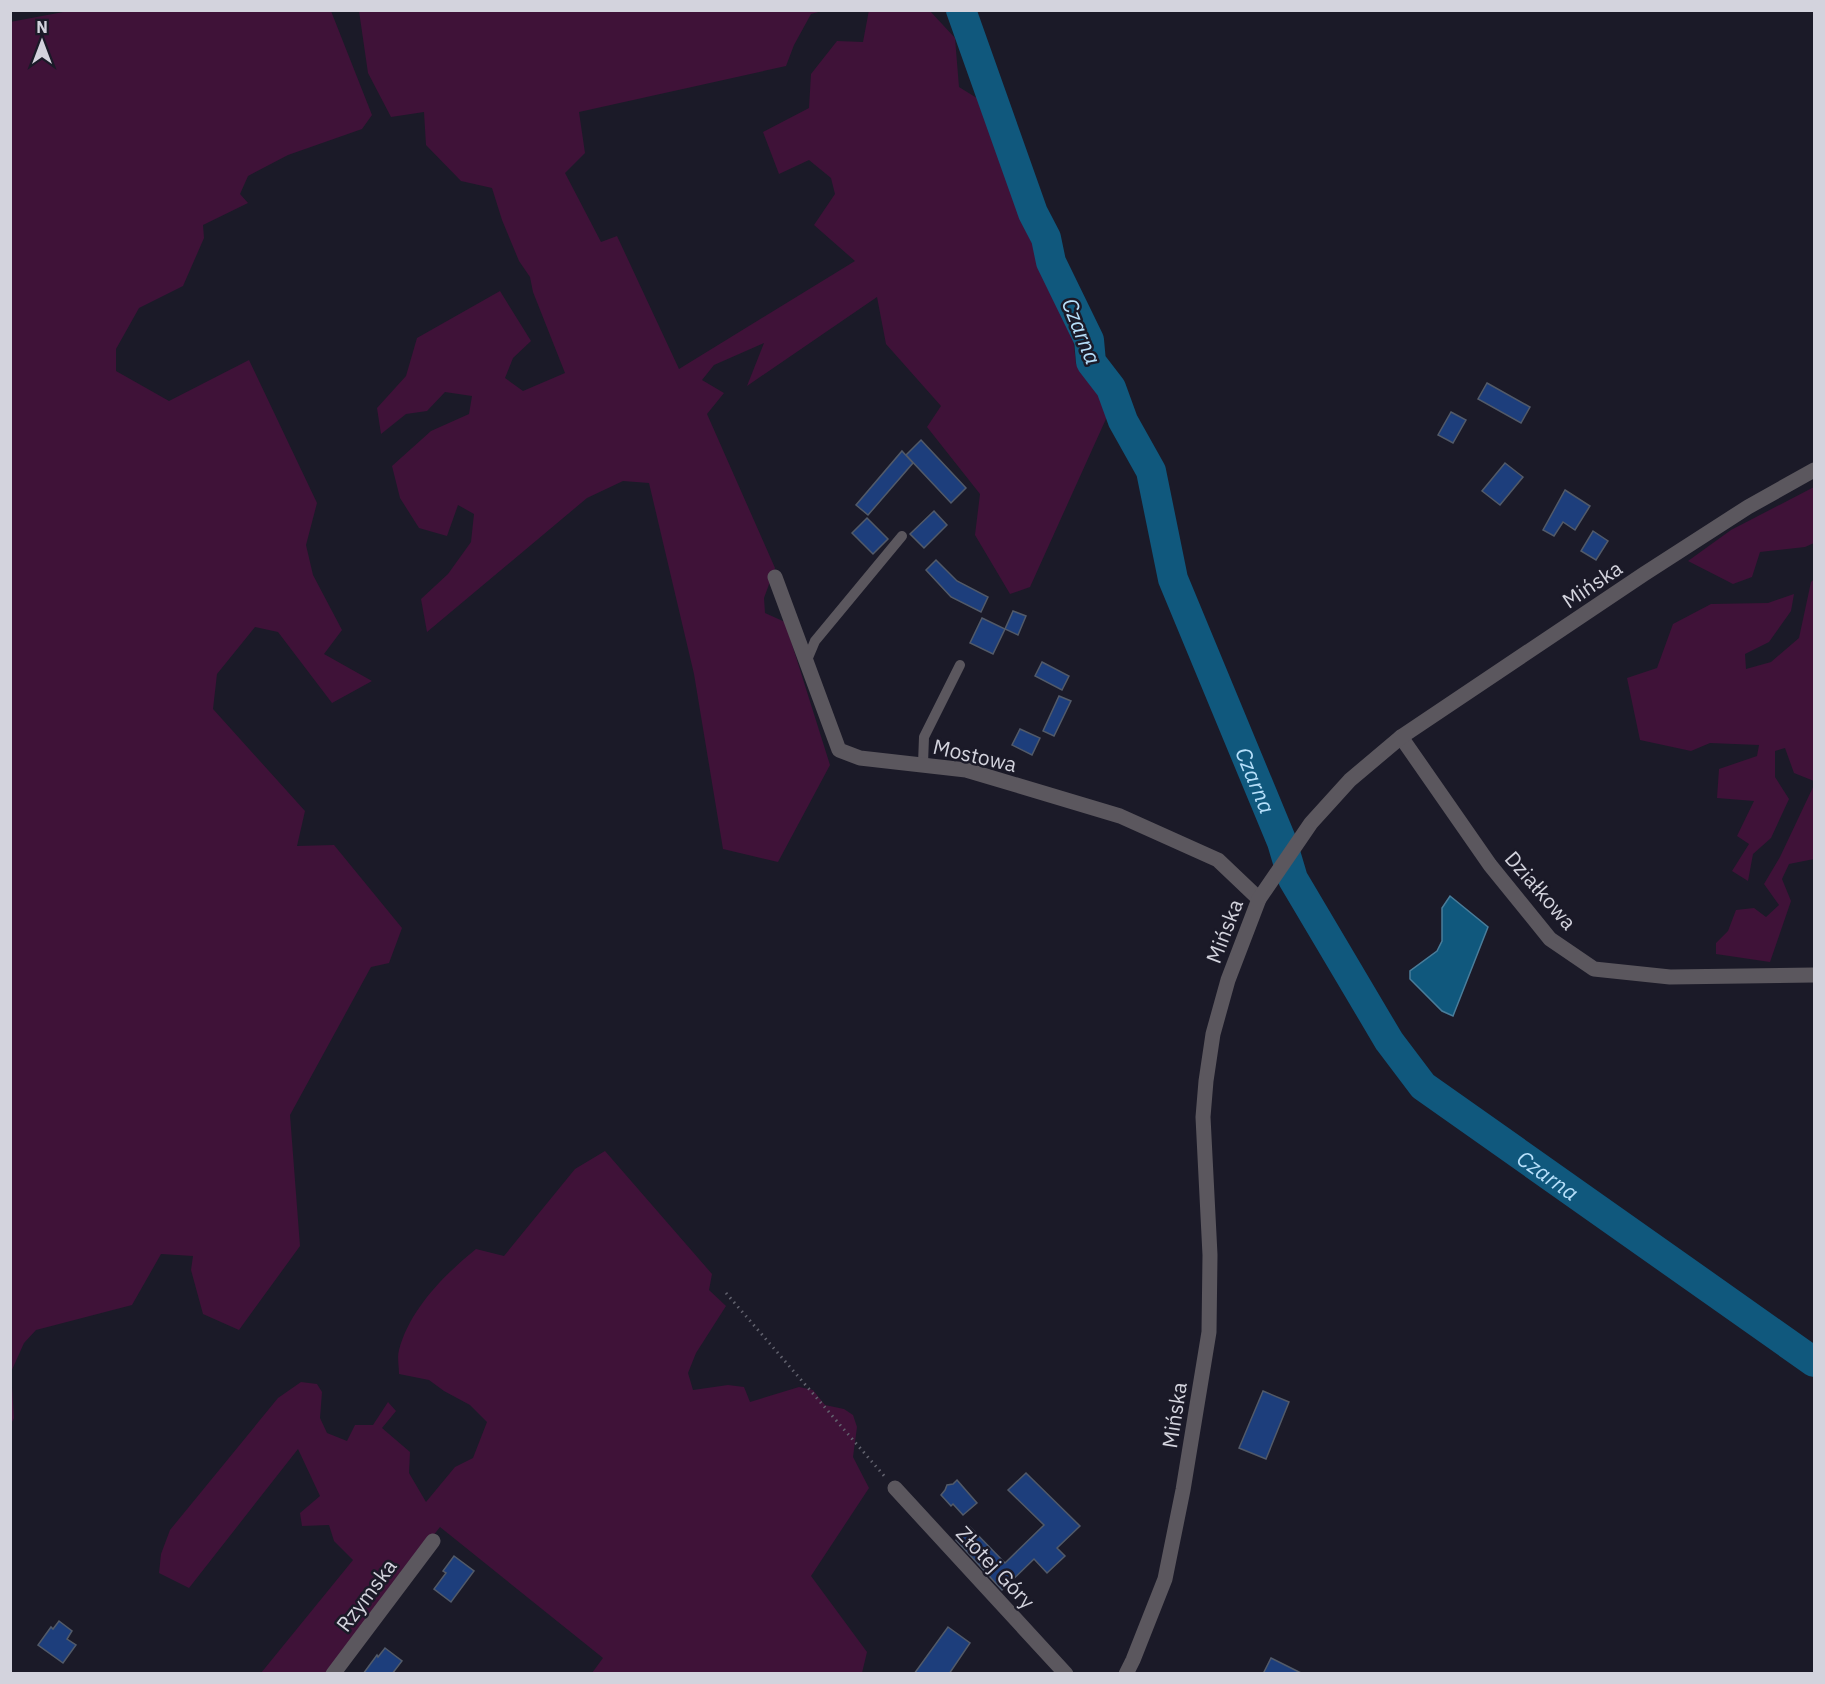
<svg xmlns="http://www.w3.org/2000/svg" width="1825" height="1684" font-family="'IBM Plex Sans',sans-serif">
<rect width="100%" height="100%" fill="#1b1a28"/>
<!-- green -->
<g fill="#3f1238">
<polygon points="74,10 331,11 372,115 362,129 288,155 248,176 240,194 248,203 203,225 204,238 183,286 139,308 116,349 116,371 169,401 249,360 317,503 306,545 313,575 342,630 324,654 372,681 332,703 278,632 255,627 217,674 213,709 305,811 297,846 334,845 402,928 389,963 371,967 290,1115 300,1246 239,1330 203,1314 191,1270 193,1256 161,1254 132,1305 36,1330 24,1343 11,1372 14,1418 11,1424 10,22"/>
<polygon points="869,10 930,11 955,38 959,87 980,100 1017,201 1072,328 1076,364 1097,382 1110,410 1030,587 1010,594 975,535 980,494 927,427 941,406 886,344 877,297 747,386 764,343 714,365 702,380 724,393 707,414 775,568 764,598 765,613 785,622 830,765 778,862 723,849 694,674 649,483 623,481 587,498 427,632 421,599 448,574 471,542 474,514 458,505 447,536 419,528 400,498 392,466 431,431 469,414 472,396 445,392 427,411 406,414 381,434 377,408 406,376 417,338 500,291 531,341 513,358 505,378 523,391 565,373 533,292 530,277 519,261 502,220 492,188 461,181 426,145 424,112 391,117 368,73 359,11 822,11 811,14 794,45 786,66 579,112 585,153 565,173 601,242 617,236 679,369 855,261 814,225 835,194 831,178 809,160 779,174 763,132 809,108 811,74 837,41 863,42"/>
<polygon points="1814,487 1814,543 1805,547 1760,552 1752,577 1733,584 1688,561 1731,530"/>
<polygon points="1814,579 1814,781 1794,773 1785,748 1775,751 1775,777 1789,799 1771,838 1753,854 1748,881 1732,871 1749,844 1737,836 1754,801 1717,798 1719,769 1757,756 1759,745 1710,743 1691,751 1640,740 1627,678 1657,668 1673,624 1711,604 1768,603 1794,594 1791,611 1769,642 1745,654 1746,669 1771,662 1799,638 1811,582"/>
<polygon points="1814,785 1814,859 1789,864 1782,879 1791,901 1770,962 1716,954 1716,943 1728,931 1736,910 1754,908 1766,917 1779,905 1764,884 1780,857"/>
<path d="M605,1151L712,1274L709,1290L726,1306L696,1353L688,1373L693,1390L728,1385L744,1387L750,1402L799,1387L813,1390L825,1405L844,1409L853,1415L857,1427L853,1457L869,1488L811,1576L867,1652L862,1673H592L603,1658L440,1527L325,1673H261L353,1560L334,1541L329,1525L302,1526L300,1513L320,1496L298,1449L189,1588L159,1573L161,1554L170,1530L278,1398L301,1382L317,1384L322,1392L320,1418L327,1433L347,1441L355,1425H373L388,1402L396,1411L382,1428L410,1452L409,1473L426,1502L455,1467L473,1458L487,1422L470,1405L444,1391L429,1380L399,1374C399,1366 397,1357 399,1350C410,1309 444,1275 476,1249L504,1256L575,1169Z"/>
</g>
<!-- water -->
<polygon fill="#10587d" stroke="#4a7d9a" stroke-width="1.5" points="1450,896 1488,927 1453,1016 1442,1011 1410,979 1410,971 1437,951 1442,941 1442,908"/>
<g fill="none" stroke-linecap="round" stroke-linejoin="round">
<!-- river -->
<path stroke="#10587d" stroke-width="30" id="s1" d="M961,10L1033,213L1046,238L1051,262L1089,340L1091,362L1111,388L1123,421L1151,471L1173,579L1282,842L1293,879L1389,1041L1423,1086L1814,1362"/>
</g>
<!-- building -->
<g fill="#1d3e7c" stroke="#525a69" stroke-width="1.5">
<polygon points="1487,383 1530,407 1521,423 1478,399"/>
<polygon points="1451,412 1466,420 1453,443 1438,435"/>
<polygon points="921,440 966,488 951,503 906,455"/>
<polygon points="902,451 913,463 868,515 856,505"/>
<polygon points="1505,463 1523,477 1500,505 1482,491"/>
<polygon points="1565,490 1590,506 1575,530 1563,522 1554,536 1543,530"/>
<polygon points="934,511 947,525 924,548 910,534"/>
<polygon points="867,518 888,539 873,554 852,533"/>
<polygon points="1593,531 1608,541 1596,560 1581,551"/>
<polygon points="936,560 957,581 988,597 981,612 951,597 926,570"/>
<polygon points="1013,611 1026,616 1018,635 1005,629"/>
<polygon points="982,618 1005,629 993,654 970,643"/>
<polygon points="1042,662 1069,676 1062,690 1035,676"/>
<polygon points="1059,696 1071,701 1054,736 1043,731"/>
<polygon points="1020,729 1040,738 1032,755 1012,745"/>
<polygon points="1263,1391 1289,1402 1266,1459 1239,1448"/>
<polygon points="1026,1473 1080,1526 1057,1548 1065,1556 1047,1573 1034,1559 1002,1590 956,1540 970,1527 1005,1563 1044,1525 1008,1490"/>
<polygon points="957,1480 977,1503 963,1515 953,1504 951,1506 941,1495 945,1490 947,1485 953,1484"/>
<polygon points="454,1556 474,1571 451,1602 434,1589 446,1573 443,1571"/>
<polygon points="59,1621 72,1631 67,1639 76,1645 63,1663 38,1645 51,1627 53,1629"/>
<polygon points="948,1627 970,1643 949,1674 914,1674"/>
<polygon points="385,1648 402,1661 392,1674 363,1674 377,1655 378,1657"/>
<polygon points="1271,1658 1303,1674 1263,1674"/>
</g>
<g fill="none" stroke-linecap="round" stroke-linejoin="round">
<!-- path -->
<polyline stroke="#62626e" stroke-width="3" stroke-dasharray="1.5 4.5" stroke-linecap="butt" points="726,1293 886,1478"/>
<!-- service -->
<g stroke="#5b575e" stroke-width="10">
<polyline points="807,660 815,641 902,536"/>
<polyline points="923,764 924,737 960,665"/>
</g>
<!-- minor -->
<g stroke="#5b575e" stroke-width="15">
<polyline points="775,577 839,750 860,758 966,770 1120,816 1218,860 1259,899"/>
<polyline points="1401,737 1490,865 1550,939 1594,969 1670,977 1814,975"/>
<polyline points="895,1488 1066,1674"/>
<polyline points="333,1674 433,1541"/>
</g>
<!-- tertiary -->
<polyline stroke="#5b575e" stroke-width="15" points="1126,1674 1133,1660 1165,1579 1183,1490 1209,1332 1210,1255 1203,1117 1206,1081 1213,1034 1228,980 1259,899 1311,823 1350,780 1401,737 1644,574 1748,507 1814,470"/>
</g>
<g text-anchor="middle" dominant-baseline="central" stroke-width="5" stroke-linejoin="round" paint-order="stroke">
<!-- street labels -->
<g font-size="21" fill="#d3d3dd" stroke="#1b1a28">
<text transform="translate(1592 584) rotate(-34)">Mińska</text>
<text transform="translate(975 755) rotate(13)">Mostowa</text>
<text transform="translate(1541 890) rotate(49)">Działkowa</text>
<text transform="translate(1224 931) rotate(-69)">Mińska</text>
<text transform="translate(1174 1415) rotate(-81)">Mińska</text>
<text transform="translate(996 1567) rotate(47)">Złotej Góry</text>
<text transform="translate(366 1595) rotate(-53)">Rzymska</text>
</g>
<!-- water labels -->
<g font-size="22" font-style="italic" fill="#b6dffa" stroke="#1b1a28">
<text transform="translate(1082 331) rotate(68)">Czarna</text>
<text stroke="none"><textPath href="#s1" startOffset="830">Czarna</textPath></text>
<text stroke="none"><textPath href="#s1" startOffset="1334">Czarna</textPath></text>
</g>
</g>
<!-- border -->
<rect width="1825" height="1684" fill="none" stroke="#d3d3dd" stroke-width="24"/>
<!-- north arrow -->
<g transform="translate(42 42)" stroke="#1b1a28" stroke-width="4.5" paint-order="stroke">
<path d="M0-4.5L10 22L0 15L-10 22Z" fill="#d3d3dd"/>
<text y="-9" font-size="16" font-weight="bold" text-anchor="middle" fill="#d3d3dd">N</text>
</g>
</svg>
